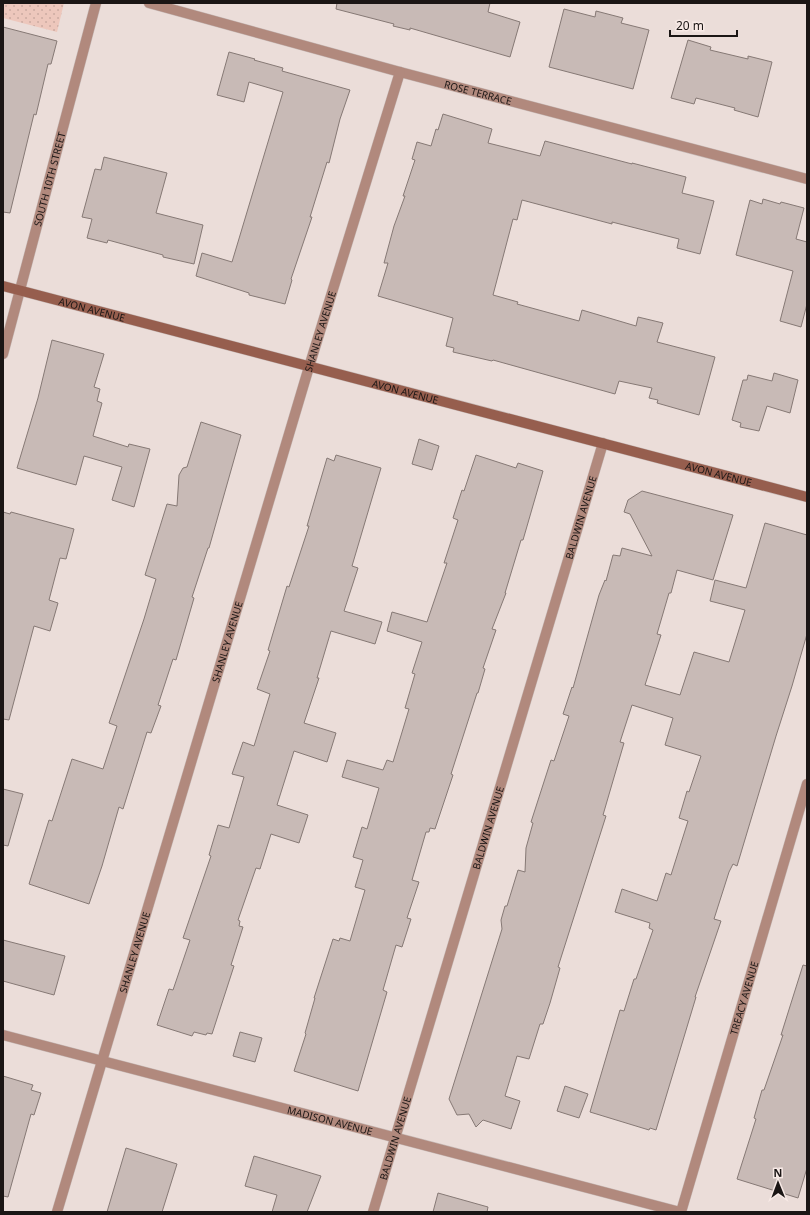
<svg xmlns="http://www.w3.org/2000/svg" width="810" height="1215" font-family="'Noto Sans',sans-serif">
<defs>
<pattern id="grass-dots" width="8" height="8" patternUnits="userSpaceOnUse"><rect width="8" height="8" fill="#edc7bc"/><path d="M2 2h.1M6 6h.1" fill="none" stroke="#cbaaa1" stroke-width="1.8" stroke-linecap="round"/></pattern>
</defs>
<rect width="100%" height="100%" fill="#ebddd9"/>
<!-- grass -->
<polygon fill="url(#grass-dots)" points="3,3 64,3 57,32 3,18"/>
<!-- building -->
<g fill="#c8bab6" stroke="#867975">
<polygon points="337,3 490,3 488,12 520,22 510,57 410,28 410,30 393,26 394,24 336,9"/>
<polygon points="564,9 595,17 596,11 623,18 621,23 649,30 633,89 549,67"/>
<polygon points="3,27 57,41 51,64 48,64 36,115 34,114 10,213 3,212"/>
<polygon points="688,40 711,47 710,50 748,59 748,56 772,62 758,117 734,110 735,108 696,98 694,104 671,98"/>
<polygon points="229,52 255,59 254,60 283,68 282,71 350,90 340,119 329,163 327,162 310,217 312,217 291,279 292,280 285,304 249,295 249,293 196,276 202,253 232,262 283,92 249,82 244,102 217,95"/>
<polygon points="443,114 492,129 488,143 540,156 545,141 632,164 632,163 686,177 682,193 714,201 700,254 677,248 679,239 612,222 612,224 522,200 517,220 513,219 493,295 518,302 517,304 579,321 582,310 636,326 638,317 663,323 657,342 715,357 699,415 657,403 658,400 649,398 652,388 619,381 615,394 493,360 492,361 453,352 454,348 446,346 453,318 378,296 388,263 384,263 394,226 405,196 403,196 415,160 412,159 417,142 431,146 436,129 438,130"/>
<polygon points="104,157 167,173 156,213 203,225 194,264 163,257 163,255 108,240 107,243 87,238 92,219 82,217 95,169 101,170"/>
<polygon points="763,199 780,204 781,202 804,208 796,239 807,242 807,304 801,327 780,321 793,271 736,255 750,200 762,204"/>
<polygon points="52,340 104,354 94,387 100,389 97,401 102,403 93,436 128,447 129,444 150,449 134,507 112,500 122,467 84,456 76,485 17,468 38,398"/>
<polygon points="774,373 798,380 790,413 767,406 759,431 740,427 741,423 732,420 743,380 747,380 748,375 772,381"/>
<polygon points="201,422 241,435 209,548 208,548 192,597 194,598 176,660 173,659 158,705 161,706 151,733 147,732 123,809 119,807 102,866 89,904 29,884 49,820 52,821 72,759 103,769 117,726 109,723 144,619 156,579 145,575 167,504 177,506 179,475 183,468 187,467"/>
<polygon points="419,439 439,446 432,470 412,464"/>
<polygon points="336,455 381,468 352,566 358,568 344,611 382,622 375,644 331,631 317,678 319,678 304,723 336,733 327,762 294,751 277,805 308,815 299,843 271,834 260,869 256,868 238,920 240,921 239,926 243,927 231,965 234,966 212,1034 207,1033 206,1035 194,1032 192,1036 157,1025 169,989 173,990 190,940 183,938 211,856 209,855 218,825 229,828 244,777 232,774 243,742 254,746 270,694 257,689 270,651 268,650 287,586 289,587 309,526 307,526 327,458 334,461"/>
<polygon points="476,455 516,468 518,463 543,471 523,540 521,540 505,593 506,593 492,629 496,630 483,668 485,669 478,693 477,693 451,774 453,775 435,829 430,828 429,832 426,832 412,880 419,882 407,918 411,919 402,947 396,945 383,990 387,992 358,1091 294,1071 306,1034 305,1033 315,998 314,998 333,939 339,941 340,938 350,941 365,890 355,887 363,860 353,857 362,827 367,829 379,788 342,777 347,760 383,770 387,760 393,762 409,709 405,708 415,674 412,673 422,642 387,631 392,612 427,622 447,563 444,563 458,520 453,518 462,490 464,491"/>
<polygon points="642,491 733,515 713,580 677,570 671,593 669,593 657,634 661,635 645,685 680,695 694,652 729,662 745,610 710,601 715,580 746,588 765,523 807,535 807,634 792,686 776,736 737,866 733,864 729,872 714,919 721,921 695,997 696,997 656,1130 650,1128 649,1130 590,1112 620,1010 624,1011 634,979 636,979 653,930 649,928 650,923 615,912 622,889 657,901 666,873 671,875 688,821 679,818 687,791 689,792 701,756 665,745 673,718 632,705 620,742 624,743 603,815 606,816 558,967 560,968 550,1003 543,1024 540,1024 529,1059 517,1056 505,1096 520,1101 511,1129 483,1120 476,1127 469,1114 457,1115 449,1099 502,929 501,920 505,906 507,906 518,870 525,872 526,848 533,823 531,822 551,760 554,761 569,716 563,714 572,687 573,688 599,595 605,580 606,581 613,555 620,556 622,548 652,556 630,514 624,512 628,500"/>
<polygon points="3,512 10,514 11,512 74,529 66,559 60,558 49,600 58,603 50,631 34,626 9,720 3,719"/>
<polygon points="3,789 23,794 8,846 3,845"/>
<polygon points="3,940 65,956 54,995 3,981"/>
<polygon points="803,965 807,966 807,1168 798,1198 737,1179 756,1119 754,1118 762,1090 764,1090 783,1035 781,1035"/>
<polygon points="240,1032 262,1038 255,1062 233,1056"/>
<polygon points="3,1076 33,1085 31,1090 41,1093 34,1115 31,1114 8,1197 3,1196"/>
<polygon points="565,1086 588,1094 579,1118 557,1111"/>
<polygon points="126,1148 177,1164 162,1212 107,1212"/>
<polygon points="254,1156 321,1176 307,1212 272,1212 277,1195 245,1186"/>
<polygon points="438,1193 488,1207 487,1212 433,1212"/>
</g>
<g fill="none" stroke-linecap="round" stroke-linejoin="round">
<defs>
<g id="street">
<path id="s1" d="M149,3L400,72L807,179"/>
<path id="s2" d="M3,354L96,3"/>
<path id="s3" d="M3,1035L680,1212"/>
<path id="s4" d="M57,1212L309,367L400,72"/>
<path id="s5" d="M373,1212L603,443"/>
<path id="s6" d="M681,1212L807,784"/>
</g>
<g id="secondary">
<path id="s7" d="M3,286L807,497"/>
</g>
</defs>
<!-- street casing -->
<use href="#street" stroke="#c6b9b6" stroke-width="11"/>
<!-- secondary casing -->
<use href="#secondary" stroke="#c6b9b6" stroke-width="11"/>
<!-- street -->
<use href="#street" stroke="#b1897d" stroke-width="10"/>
<!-- secondary -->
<use href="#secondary" stroke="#965e4e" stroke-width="10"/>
</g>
<g text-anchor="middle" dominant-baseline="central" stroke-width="3" stroke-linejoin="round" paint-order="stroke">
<!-- street labels -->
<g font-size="10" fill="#1b1615" stroke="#f8eae6">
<text stroke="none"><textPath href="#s1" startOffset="341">ROSE TERRACE</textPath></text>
<text stroke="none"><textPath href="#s2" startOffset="181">SOUTH 10TH STREET</textPath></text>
<text stroke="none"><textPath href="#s7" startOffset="92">AVON AVENUE</textPath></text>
<text stroke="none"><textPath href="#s4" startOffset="919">SHANLEY AVENUE</textPath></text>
<text stroke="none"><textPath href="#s7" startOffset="416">AVON AVENUE</textPath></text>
<text stroke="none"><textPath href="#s7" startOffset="740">AVON AVENUE</textPath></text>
<text stroke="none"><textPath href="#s5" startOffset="725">BALDWIN AVENUE</textPath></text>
<text stroke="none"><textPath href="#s4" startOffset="595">SHANLEY AVENUE</textPath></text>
<text stroke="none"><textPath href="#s5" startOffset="401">BALDWIN AVENUE</textPath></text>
<text stroke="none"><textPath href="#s4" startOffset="271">SHANLEY AVENUE</textPath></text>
<text stroke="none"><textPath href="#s6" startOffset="223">TREACY AVENUE</textPath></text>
<text stroke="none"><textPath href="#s3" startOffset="338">MADISON AVENUE</textPath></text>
<text stroke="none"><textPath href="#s5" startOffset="77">BALDWIN AVENUE</textPath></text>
</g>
</g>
<!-- border -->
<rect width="810" height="1215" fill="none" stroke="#1b1615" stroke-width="8"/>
<!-- north arrow -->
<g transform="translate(778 1183) rotate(359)" stroke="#f8eae6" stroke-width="3" paint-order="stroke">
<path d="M0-3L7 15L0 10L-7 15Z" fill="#1b1615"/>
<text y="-6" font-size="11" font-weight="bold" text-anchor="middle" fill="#1b1615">N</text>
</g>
<!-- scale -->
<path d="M670 30v6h67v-6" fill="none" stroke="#1b1615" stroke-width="2"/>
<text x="676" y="30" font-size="12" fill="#1b1615" stroke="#f8eae6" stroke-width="3" paint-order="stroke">20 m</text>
</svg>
